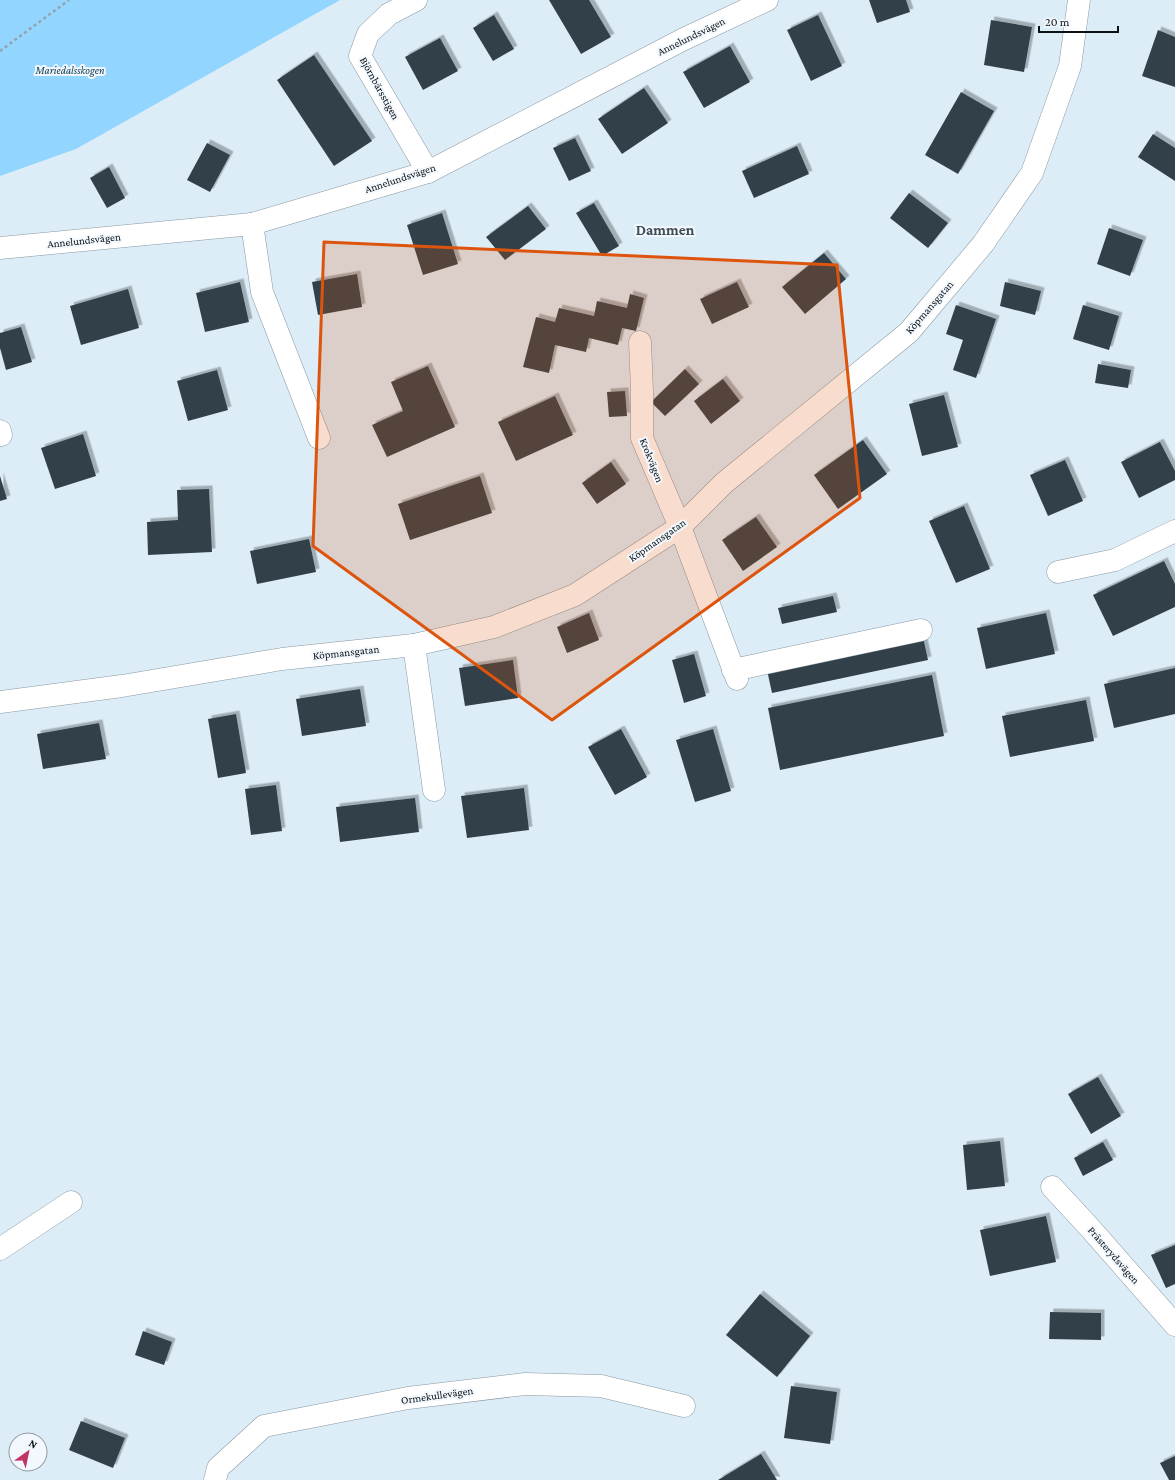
<svg xmlns="http://www.w3.org/2000/svg" width="1175" height="1480" font-family="'Crimson Pro',serif">
<defs>
<filter id="shadow"><feDropShadow dx="3.5" dy="-3.5" stdDeviation="0" flood-color="#0004"/></filter>
</defs>
<rect width="100%" height="100%" fill="#dcedf8"/>
<!-- green -->
<polygon fill="#92d5fe" points="0,0 340,0 76,149 0,176"/>
<!-- building -->
<g fill="#334149" filter="url(#shadow)">
<polygon points="549,0 589,0 611,37 581,54"/>
<polygon points="869,0 906,0 910,12 877,23"/>
<polygon points="494,15 514,49 493,61 473,28"/>
<polygon points="818,15 842,66 811,81 787,30"/>
<polygon points="991,20 1032,27 1024,72 984,65"/>
<polygon points="1158,30 1175,37 1175,87 1142,76"/>
<polygon points="440,38 458,71 423,90 405,57"/>
<polygon points="730,46 750,82 704,108 683,72"/>
<polygon points="314,55 372,141 334,166 277,80"/>
<polygon points="644,88 668,123 622,154 598,119"/>
<polygon points="961,92 994,111 958,174 925,155"/>
<polygon points="1153,134 1175,148 1175,181 1138,157"/>
<polygon points="575,138 591,171 569,181 553,148"/>
<polygon points="207,143 230,155 210,192 187,180"/>
<polygon points="797,146 809,174 754,198 742,171"/>
<polygon points="109,167 125,198 107,208 90,178"/>
<polygon points="909,193 948,223 928,248 890,218"/>
<polygon points="594,203 619,246 602,256 576,213"/>
<polygon points="528,206 546,229 505,260 486,237"/>
<polygon points="442,213 458,264 423,275 407,225"/>
<polygon points="1109,228 1143,240 1130,276 1097,264"/>
<polygon points="824,253 846,279 805,314 782,287"/>
<polygon points="357,274 362,307 318,315 312,282"/>
<polygon points="240,282 249,322 205,332 196,293"/>
<polygon points="737,282 749,307 712,324 700,299"/>
<polygon points="1005,282 1041,291 1035,315 1000,306"/>
<polygon points="128,289 139,328 81,345 70,306"/>
<polygon points="630,294 644,298 636,331 622,328 618,345 589,338 586,352 555,345 549,373 523,367 536,317 555,322 559,308 594,316 597,301 627,308"/>
<polygon points="956,305 996,319 976,378 953,370 963,340 946,334"/>
<polygon points="1083,305 1119,316 1109,350 1073,339"/>
<polygon points="21,327 32,362 6,370 0,348 0,333"/>
<polygon points="1098,364 1131,370 1128,388 1095,383"/>
<polygon points="428,366 455,427 387,457 372,425 403,411 391,382"/>
<polygon points="685,369 699,384 665,416 651,402"/>
<polygon points="217,370 228,410 188,421 177,381"/>
<polygon points="723,379 740,401 711,424 694,401"/>
<polygon points="625,391 627,416 609,417 607,392"/>
<polygon points="944,395 958,447 922,456 909,404"/>
<polygon points="555,396 573,435 516,461 498,422"/>
<polygon points="83,434 96,476 55,489 41,448"/>
<polygon points="863,440 887,474 838,509 814,475"/>
<polygon points="1160,442 1175,471 1175,480 1139,498 1121,462"/>
<polygon points="1065,460 1083,501 1048,516 1030,475"/>
<polygon points="611,462 626,484 597,504 582,483"/>
<polygon points="0,476 7,499 0,501"/>
<polygon points="480,476 492,513 410,540 398,504"/>
<polygon points="209,489 212,552 148,555 147,522 178,520 177,490"/>
<polygon points="964,506 990,569 956,583 929,521"/>
<polygon points="756,517 777,547 743,571 722,540"/>
<polygon points="309,539 316,572 257,584 250,551"/>
<polygon points="1164,561 1175,584 1175,607 1113,636 1093,595"/>
<polygon points="833,596 837,612 782,624 778,608"/>
<polygon points="589,613 599,640 567,653 557,627"/>
<polygon points="1046,613 1055,654 986,669 977,628"/>
<polygon points="923,637 928,660 772,693 767,670"/>
<polygon points="694,654 706,696 684,703 672,660"/>
<polygon points="513,660 518,698 465,706 459,668"/>
<polygon points="1175,668 1175,714 1114,728 1104,684"/>
<polygon points="932,675 944,736 780,770 768,708"/>
<polygon points="360,689 366,726 302,736 296,699"/>
<polygon points="1086,700 1094,741 1010,757 1002,716"/>
<polygon points="236,714 246,773 218,778 208,719"/>
<polygon points="99,723 106,759 43,769 37,734"/>
<polygon points="621,729 647,777 615,795 588,747"/>
<polygon points="713,729 731,791 695,802 676,740"/>
<polygon points="276,785 282,831 251,835 245,789"/>
<polygon points="524,788 529,830 467,838 461,796"/>
<polygon points="415,798 419,832 340,842 336,807"/>
<polygon points="1098,1077 1121,1116 1091,1134 1068,1094"/>
<polygon points="1000,1141 1005,1186 967,1190 963,1145"/>
<polygon points="1103,1142 1113,1160 1083,1176 1074,1158"/>
<polygon points="1046,1216 1056,1262 990,1276 980,1230"/>
<polygon points="1175,1245 1175,1284 1166,1288 1151,1255"/>
<polygon points="760,1294 810,1336 777,1377 726,1335"/>
<polygon points="1050,1312 1101,1313 1101,1340 1049,1339"/>
<polygon points="143,1331 172,1342 164,1365 135,1355"/>
<polygon points="791,1386 837,1392 830,1444 784,1438"/>
<polygon points="81,1421 125,1438 113,1468 69,1450"/>
<polygon points="761,1454 777,1480 718,1480"/>
<polygon points="1175,1456 1175,1480 1169,1480 1160,1463"/>
</g>
<g fill="none" stroke-linecap="round" stroke-linejoin="round">
<defs>
<g id="street">
<polyline points="416,0 389,14 368,34 360,56 428,172"/>
<polyline points="252,224 262,292 319,438"/>
<polyline points="0,248 252,224 428,172 684,39 767,0"/>
<polyline points="640,342 642,391 642,438 680,527 737,679"/>
<polyline points="0,431 1,435"/>
<polyline points="1058,572 1115,560 1175,531"/>
<polyline points="414,645 434,790"/>
<polyline points="733,670 921,630"/>
<polyline points="0,702 122,686 282,659 414,645 494,627 575,595 680,527 724,483 909,332 983,244 1032,173 1070,66 1079,0"/>
<polyline points="1052,1187 1090,1228 1175,1325"/>
<polyline points="0,1249 71,1202"/>
<polyline points="215,1480 218,1468 264,1426 408,1398 525,1384 601,1386 684,1406"/>
</g>
</defs>
<!-- street casing -->
<use href="#street" stroke="#8998a2" stroke-width="23"/>
<!-- path -->
<polyline stroke="#94a2aa" stroke-width="2.5" stroke-dasharray="3 3" stroke-linecap="butt" points="0,51 69,0"/>
<!-- street -->
<use href="#street" stroke="#fff" stroke-width="22"/>
</g>
<!-- marked area -->
<path fill="#dd550c" fill-opacity="0.2" stroke="#dd550c" stroke-width="3" stroke-linejoin="round" d="M324,242L837,265L860,498L552,720L313,546Z"/>
<g text-anchor="middle" dominant-baseline="central" stroke-width="4" stroke-linejoin="round" paint-order="stroke">
<!-- street labels -->
<g font-size="11" fill="#0a1014" stroke="#f2f8fd">
<text transform="translate(691 36) rotate(-26)">Annelundsvägen</text>
<text transform="translate(380 88) rotate(61)">Björnbärsstigen</text>
<text transform="translate(400 178) rotate(-18)">Annelundsvägen</text>
<text transform="translate(84 240) rotate(-6)">Annelundsvägen</text>
<text transform="translate(929 307) rotate(-49)">Köpmansgatan</text>
<text transform="translate(652 460) rotate(68)">Krokvägen</text>
<text transform="translate(657 540) rotate(-35)">Köpmansgatan</text>
<text transform="translate(346 652) rotate(-6)">Köpmansgatan</text>
<text transform="translate(1114 1255) rotate(49)">Prästerydsvägen</text>
<text transform="translate(437 1395) rotate(-8)">Ormekullevägen</text>
</g>
<!-- park labels -->
<g font-size="11" font-style="italic" fill="#0c3850" stroke="#f2f8fd">
<text x="70" y="70">Mariedalsskogen</text>
</g>
<!-- district labels -->
<g font-size="15" font-weight="bold" fill="#3e4c55" stroke="#f2f8fd">
<text x="665" y="230">Dammen</text>
</g>
</g>
<!-- north arrow -->
<g transform="translate(28 1452) rotate(33)"><circle r="19" fill="#f2f8fd" stroke="#959ba0"/>
<path d="M0-3L7 15L0 10L-7 15Z" fill="#c23463"/>
<text y="-6" font-size="11" font-weight="bold" text-anchor="middle" fill="#0a1014">N</text>
</g>
<!-- scale -->
<path d="M1039 26v6h79v-6" fill="none" stroke="#0a1014" stroke-width="2"/>
<text x="1045" y="26" font-size="12" fill="#0a1014" stroke="#f2f8fd" stroke-width="3" paint-order="stroke">20 m</text>
</svg>
